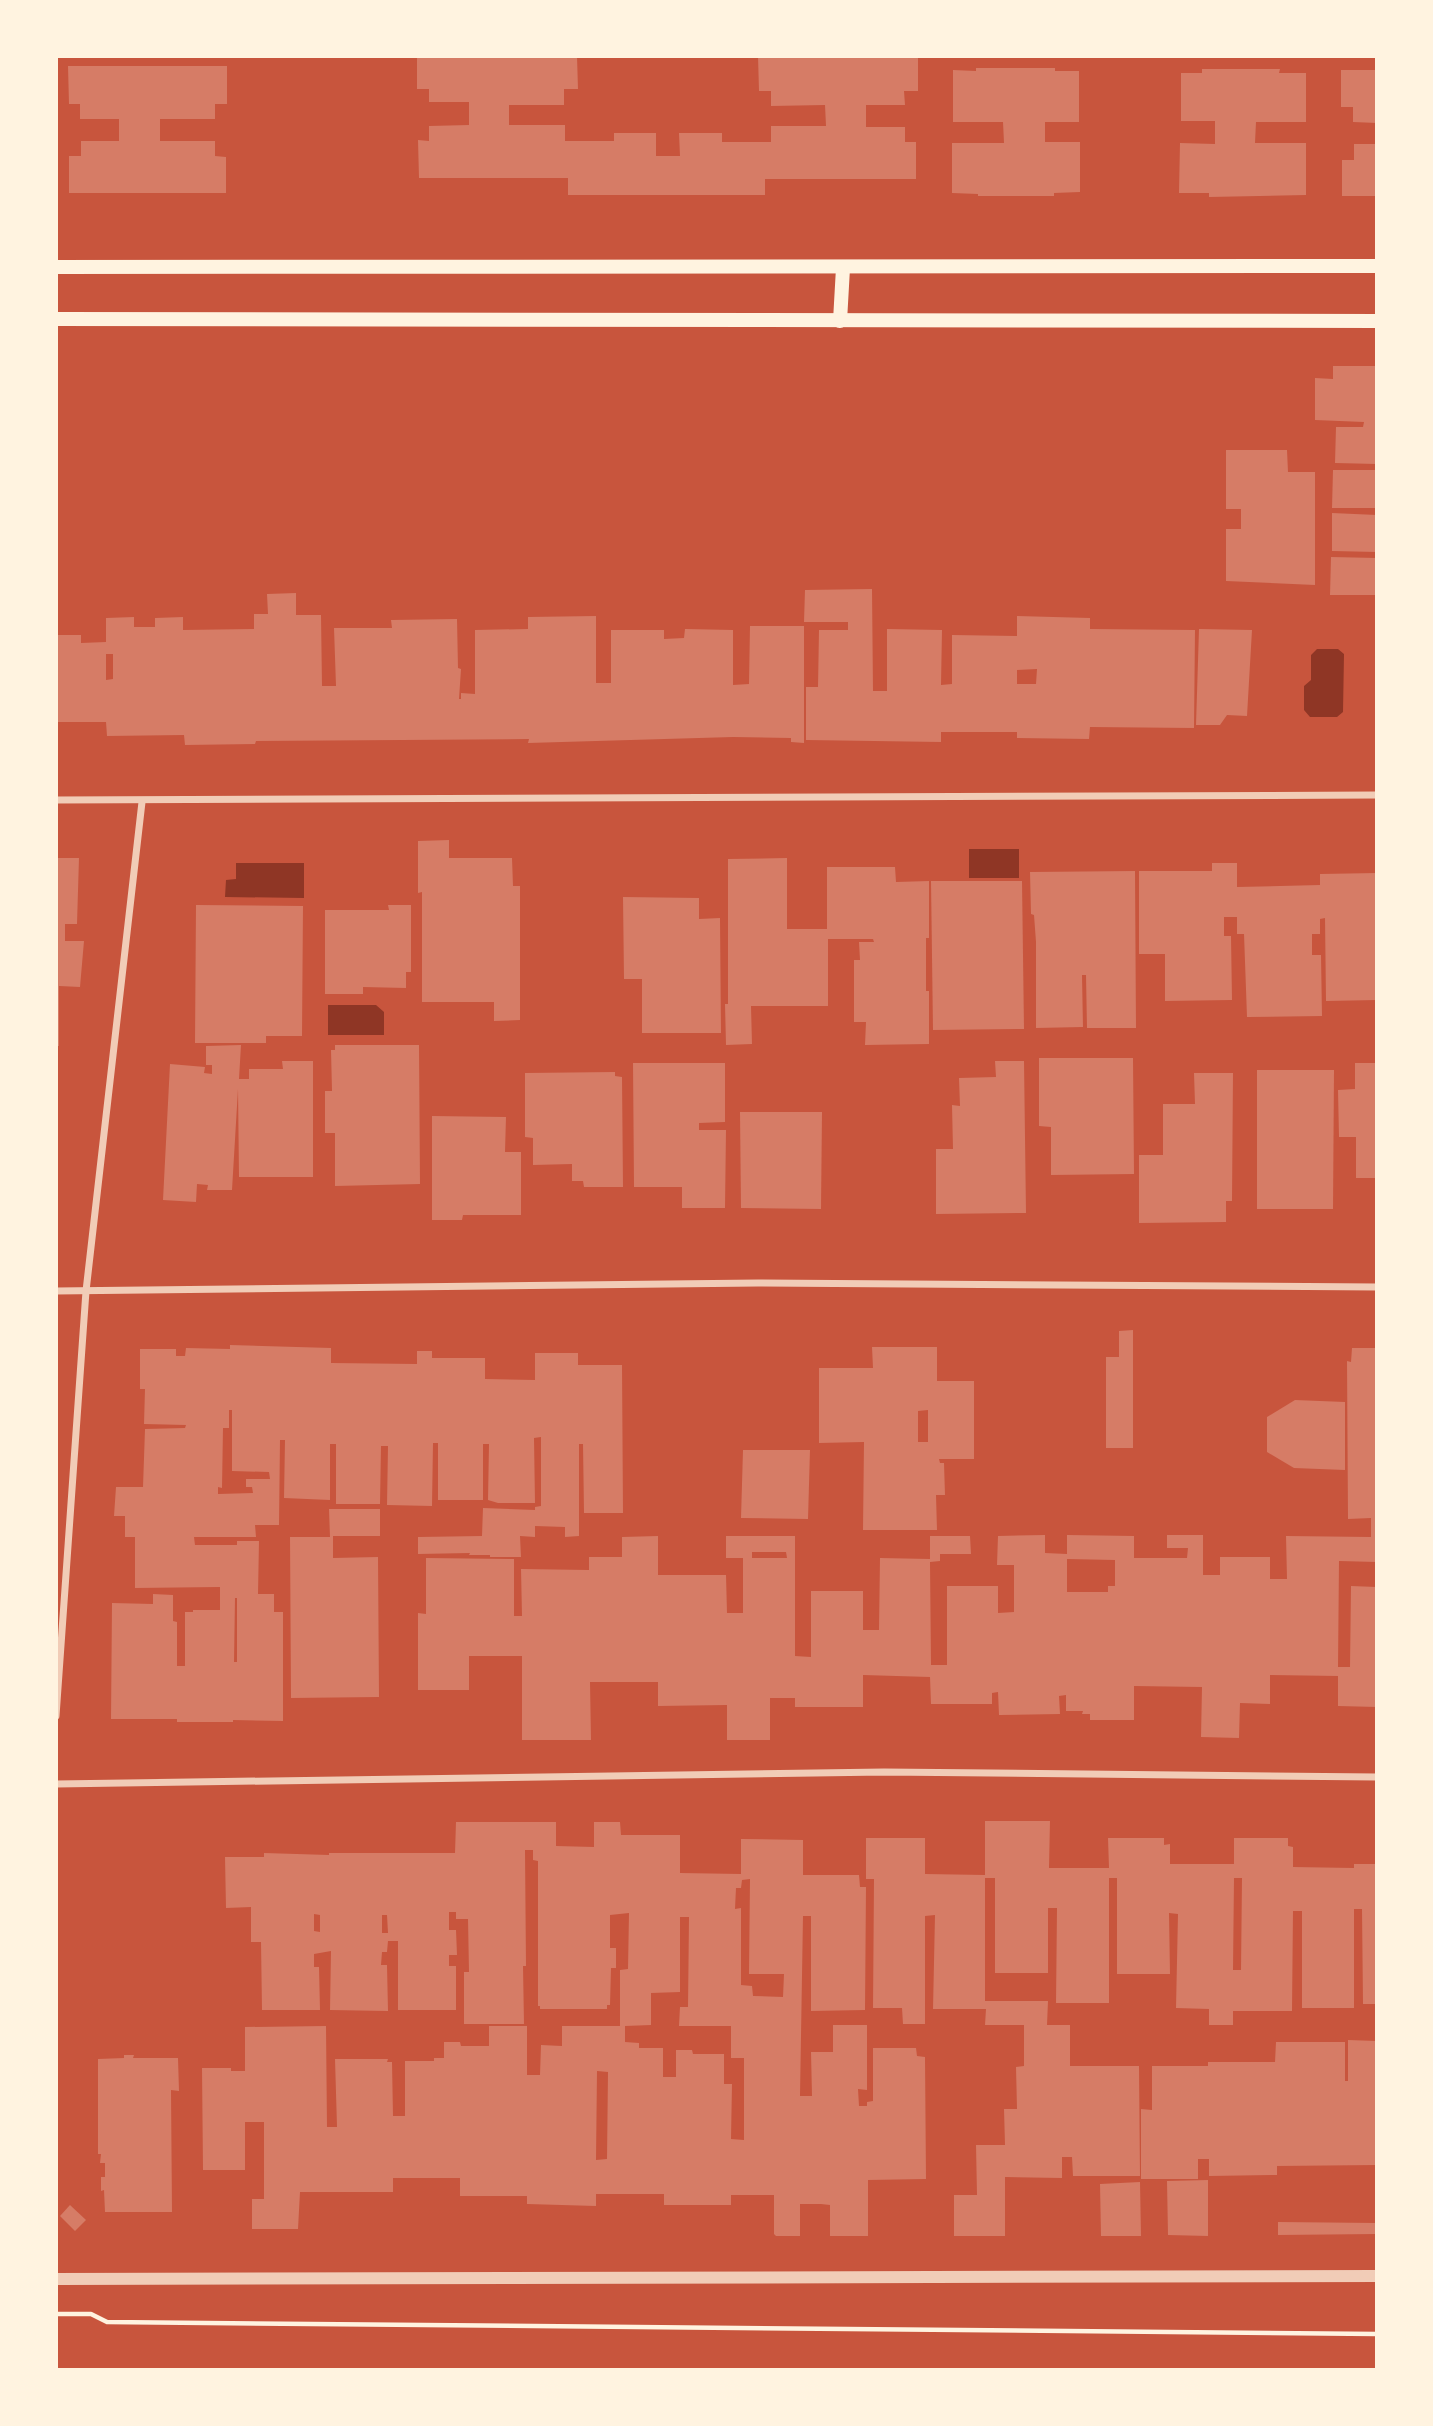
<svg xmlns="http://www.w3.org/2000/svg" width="1433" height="2426" font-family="Raleway,sans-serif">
<rect width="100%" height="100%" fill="#c8553d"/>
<!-- water -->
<g fill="#8f3625">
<polygon points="1317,649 1338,649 1344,654 1343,712 1337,717 1310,717 1304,710 1304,686 1311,680 1311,655"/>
<rect x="969" y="849" width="50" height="29"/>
<polygon points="236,863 304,863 304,898 225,897 226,880 236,879"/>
<polygon points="328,1005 376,1005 384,1012 384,1035 328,1035"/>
</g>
<!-- building -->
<g fill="#d67c66" fill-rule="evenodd">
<polygon points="417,56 577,56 578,89 564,89 564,105 509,105 509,125 565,125 565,141 614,141 614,133 656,133 656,156 680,156 679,133 722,133 722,142 771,142 771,126 826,126 825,105 771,106 771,91 759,91 758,56 918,56 918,91 904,91 905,105 866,105 866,127 905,127 905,142 916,142 916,179 765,179 765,195 568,195 568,178 419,178 418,140 429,141 429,126 469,125 469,102 429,102 429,89 417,89"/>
<polygon points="68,66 227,66 227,104 215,104 215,119 160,119 160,141 215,141 215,156 226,157 226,193 69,193 69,156 81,156 81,141 119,141 119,119 80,119 80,104 69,104"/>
<polygon points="976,68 1055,68 1055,71 1079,71 1079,122 1045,122 1045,142 1080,142 1080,192 1054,193 1054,196 978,196 978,194 952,193 952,143 1004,143 1003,122 953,122 953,70 976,71"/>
<polygon points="1202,69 1280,69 1279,73 1306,73 1306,122 1256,122 1255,143 1306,143 1306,195 1209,197 1209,193 1179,193 1180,143 1215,144 1215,121 1181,121 1181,73 1202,73"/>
<polygon points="1341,70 1377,70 1377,123 1353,122 1353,107 1341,107"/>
<polygon points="1354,144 1377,144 1377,196 1342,196 1342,160 1354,160"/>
<polygon points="1333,366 1377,366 1377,464 1335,463 1336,427 1363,427 1364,422 1315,420 1315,378 1333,379"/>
<polygon points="1226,450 1287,450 1288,472 1315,472 1315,585 1226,581 1226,529 1241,529 1241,509 1226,509"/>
<polygon points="1333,470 1377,470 1377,508 1332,508"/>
<polygon points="1332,513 1377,515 1377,552 1332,551"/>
<polygon points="1331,557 1377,558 1377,595 1330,595"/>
<path d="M872,589L873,691H887V629L942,630L941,685L952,684V635L1017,636V616L1090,618V629L1195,630L1194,728L1090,727L1089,739L1017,738V732H941V742L806,740V687H818L819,630H848V622H804L805,590ZM1037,669L1036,684H1017V670Z"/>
<path d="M296,593V615H321L322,686H336L334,628H392L391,620L457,619L458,668L461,669L459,699H461V693L475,694V630L528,629V617L596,616V683H611V630H664V639L684,638L685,629L733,630V685L749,684L750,626H804V743L791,742V738L733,737L528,743L529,739L256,741L255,744L185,745L184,735L107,736L106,722H56V635H81V643L106,642V618L134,617V627H155V618L183,617V630L254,629V614H268L267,594ZM106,654H113V679L106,680Z"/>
<polygon points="1199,629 1252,630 1247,716 1227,715 1220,725 1196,725"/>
<polygon points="449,840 449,858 512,858 513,886 520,886 520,1020 494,1021 494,1002 422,1002 422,892 418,893 418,841"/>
<polygon points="56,858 79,858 77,924 65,924 65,941 84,941 80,987 59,986 59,1046 56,1046"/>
<polygon points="787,858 787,929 827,929 827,867 895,867 896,882 929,881 929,938 926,938 926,991 929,991 929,1044 865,1045 866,1022 854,1022 854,960 860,960 859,942 874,942 873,939 828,939 828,1006 751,1006 752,1044 726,1045 725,1004 728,1004 728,859"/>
<polygon points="1212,863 1237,863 1237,887 1320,885 1320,874 1377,873 1377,1000 1326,1001 1325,918 1320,919 1320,934 1312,934 1312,955 1321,955 1322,1016 1247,1017 1244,934 1237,934 1237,917 1224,917 1224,936 1231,936 1232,1000 1165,1001 1165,954 1139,954 1139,871 1212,871"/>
<polygon points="1135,871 1136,1028 1087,1028 1086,975 1082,975 1083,1027 1036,1028 1036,942 1034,915 1031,914 1030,872"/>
<polygon points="931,881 1022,881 1024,1029 933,1030"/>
<polygon points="623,897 699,898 699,919 720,918 721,1033 642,1033 642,979 624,979"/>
<polygon points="196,905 303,906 302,1036 266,1036 266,1043 195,1043"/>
<polygon points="388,905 411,905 411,972 406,972 406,988 363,987 363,994 325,994 325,910 389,910"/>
<polygon points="241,1045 239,1079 249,1079 249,1069 283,1069 282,1061 313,1061 313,1177 239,1177 238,1089 232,1190 207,1190 208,1185 197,1184 196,1202 163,1200 170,1064 205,1067 204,1073 212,1074 212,1065 206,1065 206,1046"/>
<polygon points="335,1045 419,1045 420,1184 335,1186 335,1133 325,1133 325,1091 332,1091 331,1050 335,1050"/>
<polygon points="1039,1058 1133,1058 1134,1174 1051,1175 1051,1127 1039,1126"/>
<polygon points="995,1061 1024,1061 1026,1213 936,1214 936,1149 953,1149 952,1105 960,1106 959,1078 996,1077"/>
<polygon points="633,1063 725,1063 725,1122 699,1123 699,1130 726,1130 725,1208 682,1208 682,1187 634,1187"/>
<polygon points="1355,1063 1377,1063 1377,1178 1356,1178 1356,1137 1339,1137 1338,1090 1355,1089"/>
<polygon points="1257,1070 1334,1070 1333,1209 1257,1209"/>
<polygon points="615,1072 615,1076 622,1077 623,1187 584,1187 583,1181 572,1181 572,1164 533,1165 533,1138 525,1137 525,1073"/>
<polygon points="1194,1073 1233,1073 1232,1201 1226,1201 1226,1222 1139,1223 1139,1155 1163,1155 1163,1104 1195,1104"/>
<polygon points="740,1112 822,1112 821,1209 741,1208"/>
<polygon points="432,1116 506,1117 505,1152 521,1152 521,1215 463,1215 462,1220 432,1220"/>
<polygon points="1133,1330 1133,1448 1106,1448 1106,1357 1119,1357 1119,1331"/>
<path d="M230,1345L331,1348V1363L417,1364V1351H432V1358H485V1379L535,1380V1353H578V1365H622L623,1513H584L583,1444H579V1536L565,1537V1527L535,1526V1537L520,1536L521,1557H490V1555H469L470,1553L418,1554V1537L482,1536L483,1508L535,1510V1507L541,1506V1437L534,1438L535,1503H498L488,1500L489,1444H483V1500H438V1443H433L432,1506L387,1505L388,1446H381L380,1504H336V1444H330V1500L284,1498L285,1440H280L279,1525H255L256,1537H194L195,1545H237V1541H259L258,1594H274V1612H283V1721L233,1720V1722H177V1719H111L112,1603L153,1604V1594L173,1595V1621L177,1622V1666H185V1612H193V1610H220V1587L135,1588V1537H125V1516H114L116,1487H143L145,1429L185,1428L186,1425L144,1424L145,1389H140V1349H176V1356H185L186,1348L230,1349ZM229,1410H232V1471L269,1472L270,1479H246V1487H252L253,1493L218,1494V1487L222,1488L223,1428H229ZM235,1598H237V1662H234Z"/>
<path d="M872,1347H937V1381H974V1459H939L940,1463H944L945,1495H936L937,1530H863L864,1442L819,1443V1368H873ZM928,1410V1442H918V1411Z"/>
<path d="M1352,1348H1377V1562L1339,1561L1338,1667H1350L1351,1586L1377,1587V1707L1338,1706V1676L1270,1675V1704L1240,1703L1239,1738L1201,1737L1202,1687L1134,1686V1720H1090V1714H1082L1083,1711H1066V1695L1059,1696L1060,1714L999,1715L998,1692L992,1693V1704H931L930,1677L863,1675V1707H795V1698H770V1740H727V1705L658,1706V1682H590L591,1740H522V1656H469V1690H418V1613L426,1614V1558L514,1559V1616H522L521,1569L589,1570V1557H622V1537L658,1536V1575H726L727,1613H743V1558H726V1536H795V1656L811,1657V1591H863V1630H879L880,1558L930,1559V1536H970L971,1554H940V1561L930,1562L931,1665H947V1586H998V1613L1014,1612V1565H997L998,1536L1045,1535V1553L1067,1554V1535L1134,1536V1558H1187L1188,1548H1167V1535H1203V1575H1220V1557H1270V1579H1287L1286,1536L1371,1537V1518L1348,1519L1347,1361L1351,1362ZM752,1552H786L787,1558H752ZM1067,1559L1115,1560V1586H1108V1592H1067Z"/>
<polygon points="1295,1400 1345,1402 1345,1470 1294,1468 1267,1452 1267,1417"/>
<polygon points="743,1450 810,1450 808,1519 741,1518"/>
<polygon points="329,1509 380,1509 380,1536 333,1536 333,1558 378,1557 379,1697 291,1698 290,1537 330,1537"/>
<path d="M985,1821H1050L1049,1868H1109L1108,1838H1164V1845L1170,1844V1864H1234V1838H1288V1846L1293,1847V1867L1354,1868V1864H1377V2004H1363L1362,1909H1354V2008H1302V1911H1293L1292,2011H1233V2025H1209V2009L1176,2008L1178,1914L1169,1913L1170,1974H1117V1878H1109V2003H1056L1057,1908H1048V1973H995V1878H985V2001H1048L1047,2025H1070V2066H1139L1140,2176H1073L1072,2157H1062V2178L1005,2177V2236H954V2195H977L976,2145H1005L1004,2109H1017L1016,2067L1024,2066V2025H985L986,2009H933L935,1915L925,1916V2024H903L902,2008H873L874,1879H866V1838H925V1874L985,1875ZM1234,1878H1242L1241,1970H1233Z"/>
<path d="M456,1822H556V1846L594,1847V1822H620L621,1835H680V1873L741,1874V1839L803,1840V1875H859L860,1887H866L865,2010L811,2011V1916H803L800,2096H812L811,2052H833V2025H867V2090L858,2089L859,2106H867V2102L873,2101V2048H916L917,2056L925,2057L926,2179L868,2180V2236H830V2205L821,2204H800V2236H776L774,2234V2195H731V2205H664V2194H596V2206L527,2204V2196H460V2178H393V2192H300L298,2229H252V2199H264V2122H245V2170H203L202,2068H231V2071H245V2027L326,2026L327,2127H337L335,2059H388L387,2062H392L393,2116H405V2061H434V2058H444V2042H460L461,2046H489V2026H527V2075H540L541,2045L562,2046V2026H620V1970L628,1969L629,1913L610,1915V1948H616V1968H611L610,2005H607V2009H540V2006H538V1861L533,1860V1850H525L526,1966H523L524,2024H464V1972H469L468,1919H456V1912H449V1930H456L457,1955H449V1966H456V2010H398V1941H388L387,1952H382L381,1965H387L388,2011L330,2010L331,1951L314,1954V1967H319L320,2010H262L261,1942H251V1907L226,1908L225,1857H264V1853L329,1855V1853H455ZM750,1879L749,1974H784L783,1997L753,1996L752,1986L741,1985V1908L735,1909L736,1888H741L742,1880ZM314,1914L320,1915V1932L314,1931ZM382,1915H387L388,1933H382ZM680,1917H689L688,2007H680L679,2026H731V2058H744V2140L731,2139L732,2084H724V2054H693L692,2050H676V2077H663V2048H639V2043L625,2042V2026L651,2025V1993L680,1992ZM597,2071L608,2072L607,2159L596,2160Z"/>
<polygon points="1348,2040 1377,2041 1377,2165 1277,2166 1277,2175 1209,2176 1209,2159 1198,2159 1198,2179 1141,2179 1141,2109 1152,2110 1152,2066 1208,2066 1208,2062 1275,2062 1276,2042 1345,2042 1345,2081 1348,2081"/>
<polygon points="124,2055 134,2055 133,2058 178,2058 179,2091 171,2090 172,2212 105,2212 104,2190 101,2191 101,2177 105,2177 105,2163 100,2163 101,2154 98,2154 98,2059 124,2058"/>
<polygon points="1208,2180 1208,2236 1168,2235 1167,2181"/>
<polygon points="1140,2182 1141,2236 1101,2236 1100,2184"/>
<polygon points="70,2205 86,2220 75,2231 60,2216"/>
<polygon points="1278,2222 1377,2223 1377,2234 1278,2235"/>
</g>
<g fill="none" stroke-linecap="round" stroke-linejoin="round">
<!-- path -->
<polyline stroke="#fff3e0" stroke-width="4.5" points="56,2314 91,2314 107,2322 1377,2334"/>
<!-- minor -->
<g stroke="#f1ccb7" stroke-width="7">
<polyline points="56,800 1377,795"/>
<polyline points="56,1291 758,1283 1377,1287"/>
<polyline points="56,1716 86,1291 142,802"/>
<polyline points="56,1784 884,1772 1377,1777"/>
</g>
<!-- tertiary -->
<polyline stroke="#f1ccb7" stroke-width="12" points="56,2279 1377,2276"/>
<!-- secondary -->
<g stroke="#fff3e0" stroke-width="14">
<polyline points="56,267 1377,266"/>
<polyline points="56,319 1377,321"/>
<polyline points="840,321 843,268"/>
</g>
</g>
<!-- border -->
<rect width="1433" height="2426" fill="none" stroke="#fff3e0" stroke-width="116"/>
</svg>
